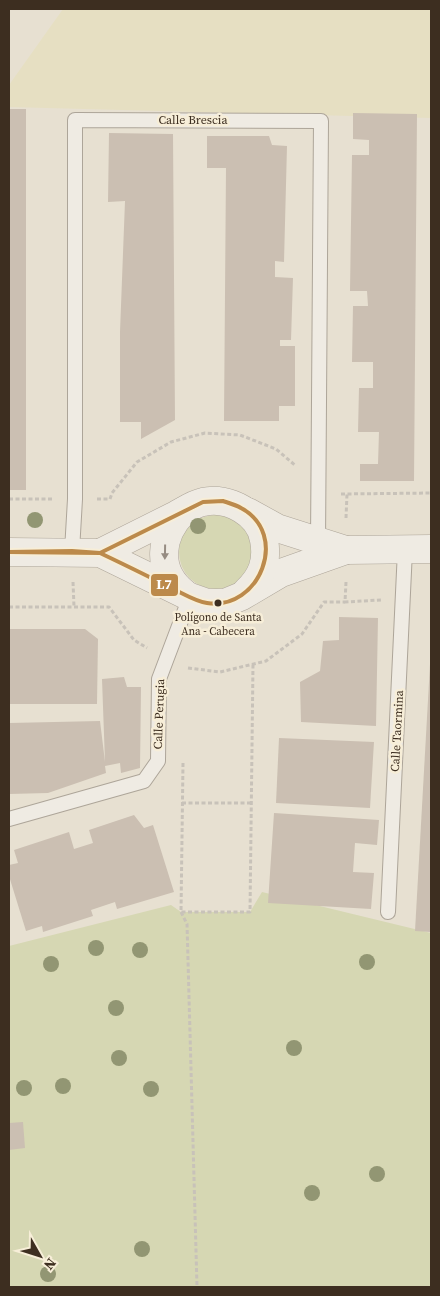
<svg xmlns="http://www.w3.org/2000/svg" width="440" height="1296" font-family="'Source Serif 4',serif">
<rect width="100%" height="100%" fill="#e7e0d1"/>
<!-- farmland -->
<polygon fill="#e6dfc2" points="63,9 431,9 431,118 9,107 9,85"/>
<!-- green -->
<g fill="#d6d7b3">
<circle cx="216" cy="552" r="37"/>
<polygon points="262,892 431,933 431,1287 9,1287 9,946 171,905 181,912 250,912"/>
</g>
<!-- building -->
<g fill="#cbbfb2">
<rect x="9" y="109" width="17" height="381"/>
<polygon points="353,113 417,114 414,481 360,481 360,464 378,464 379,432 358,432 359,388 373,388 373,362 352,362 353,306 368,306 367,291 350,291 352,155 369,155 369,140 353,139"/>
<polygon points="109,133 173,134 175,420 141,439 141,422 120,422 120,332 125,201 108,202"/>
<polygon points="207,136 269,136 272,145 287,146 284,262 275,261 275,277 293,278 291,340 280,340 280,346 295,346 295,406 279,406 279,421 224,421 226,168 207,168"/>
<polygon points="339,617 378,618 376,726 301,722 300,682 320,671 323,641 339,640"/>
<polygon points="9,629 85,629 98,639 97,704 9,704"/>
<polygon points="430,664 431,664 431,932 415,931"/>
<polygon points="124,677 127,687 141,687 140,768 121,773 120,763 105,766 106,773 48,793 9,794 9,723 100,721 105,762 102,679"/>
<polygon points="279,738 374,742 370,808 276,803"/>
<polygon points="274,813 379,820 377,845 355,843 353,872 374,873 371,909 268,903"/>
<polygon points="134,815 144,828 153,825 174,892 117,909 115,902 91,910 93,916 43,932 42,926 26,931 9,876 9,865 18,863 14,850 69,832 74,849 93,843 89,830"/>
<polygon points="23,1122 25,1148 9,1150 9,1123"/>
</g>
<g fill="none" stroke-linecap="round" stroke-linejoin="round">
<defs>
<g id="service">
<polyline points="72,551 75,499 75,120 321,121 318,542"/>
<polyline points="9,819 144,781 158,761 159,679 190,597"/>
<polyline points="388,912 405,550"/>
</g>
<g id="tertiary">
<path d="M184,511C160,535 155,570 184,593"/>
<polyline points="248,512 277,528 346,550 431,549"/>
<polyline points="9,552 100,553 190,597 207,603 225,603 242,596 281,573 346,550"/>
<path d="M100,553C124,541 148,529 172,517C182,512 193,504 203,502C229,496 260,514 264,540C268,561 262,577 247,591"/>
</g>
</defs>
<!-- service casing -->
<use href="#service" stroke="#ada599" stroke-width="16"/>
<!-- tertiary casing -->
<use href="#tertiary" stroke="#ada599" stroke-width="29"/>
<!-- path -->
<g stroke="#c8c2b9" stroke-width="3" stroke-dasharray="4 2.5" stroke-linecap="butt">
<polyline points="341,494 431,493"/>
<polyline points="9,499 53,499"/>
<polyline points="97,499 110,499 112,493 137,462 171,442 205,433 240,435 276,449 296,466"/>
<polyline points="346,518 347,494"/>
<polyline points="73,582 74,607"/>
<polyline points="346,582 345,602 381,600"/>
<polyline points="9,607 109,607 134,640 147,648"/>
<polyline points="188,668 220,672 266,661 302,634 324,602 345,602"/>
<polyline points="183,763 181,912 250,912 253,664"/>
<polyline points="182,803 251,803"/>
<polyline points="181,912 187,924 197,1287"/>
</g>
<!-- service -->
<use href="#service" stroke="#efebe3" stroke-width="14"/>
<!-- tertiary -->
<use href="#tertiary" stroke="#efebe3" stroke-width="28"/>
<defs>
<g id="bus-1">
<path d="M223,501C229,503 236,505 241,508C290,534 260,611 207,603C194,601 181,592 169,587C146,575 123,564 100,553L203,502Z"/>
<polygon points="72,551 100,553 9,552"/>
</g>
</defs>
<!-- bus-1 casing -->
<use href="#bus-1" stroke="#f7eed8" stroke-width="8"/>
<!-- bus-1 -->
<use href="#bus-1" stroke="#bc8a4b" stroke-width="4"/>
</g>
<!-- trees -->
<g fill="#929673">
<circle cx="35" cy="520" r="8"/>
<circle cx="198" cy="526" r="8"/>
<circle cx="96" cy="948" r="8"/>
<circle cx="140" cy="950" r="8"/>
<circle cx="367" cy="962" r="8"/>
<circle cx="51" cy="964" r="8"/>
<circle cx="116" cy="1008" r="8"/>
<circle cx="294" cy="1048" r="8"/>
<circle cx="119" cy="1058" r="8"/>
<circle cx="63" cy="1086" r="8"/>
<circle cx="24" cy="1088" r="8"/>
<circle cx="151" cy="1089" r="8"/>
<circle cx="377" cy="1174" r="8"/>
<circle cx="312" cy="1193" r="8"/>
<circle cx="142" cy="1249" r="8"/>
<circle cx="48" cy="1274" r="8"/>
</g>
<!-- one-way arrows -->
<defs><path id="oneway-solid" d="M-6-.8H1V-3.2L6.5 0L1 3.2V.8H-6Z" transform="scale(1.25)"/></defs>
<use fill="#968c82" href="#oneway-solid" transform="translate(165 552) rotate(91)"/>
<!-- markers -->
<circle fill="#3d2e20" stroke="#f7eed8" stroke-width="2" cx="218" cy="603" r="4.5"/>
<g text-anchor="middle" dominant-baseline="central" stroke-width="5" stroke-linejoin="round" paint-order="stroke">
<!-- bus labels -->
<g font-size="11" fill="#3d2e20" stroke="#f7eed8">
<text x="218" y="617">Polígono de Santa<tspan x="218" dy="14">Ana - Cabecera</tspan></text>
</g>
<!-- street labels -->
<g font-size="12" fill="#3d2e20" stroke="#f7eed8">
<text x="193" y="120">Calle Brescia</text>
<text transform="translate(159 714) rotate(-88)">Calle Perugia</text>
<text transform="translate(397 731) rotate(-87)">Calle Taormina</text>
</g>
</g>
<rect stroke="#f7eed8" stroke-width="2" x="150" y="573" width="29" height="24" rx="5" fill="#bc8a4b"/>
<g font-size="14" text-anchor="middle" font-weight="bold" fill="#fff">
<text x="164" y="589">L7</text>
</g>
<!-- border -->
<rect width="440" height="1296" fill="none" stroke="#3d2e20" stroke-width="20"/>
<!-- north arrow -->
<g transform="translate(40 1256) rotate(129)" stroke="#f7eed8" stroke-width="4" paint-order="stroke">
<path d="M0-4L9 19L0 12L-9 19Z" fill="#3d2e20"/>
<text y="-8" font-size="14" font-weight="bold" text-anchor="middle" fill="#3d2e20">N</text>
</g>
</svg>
